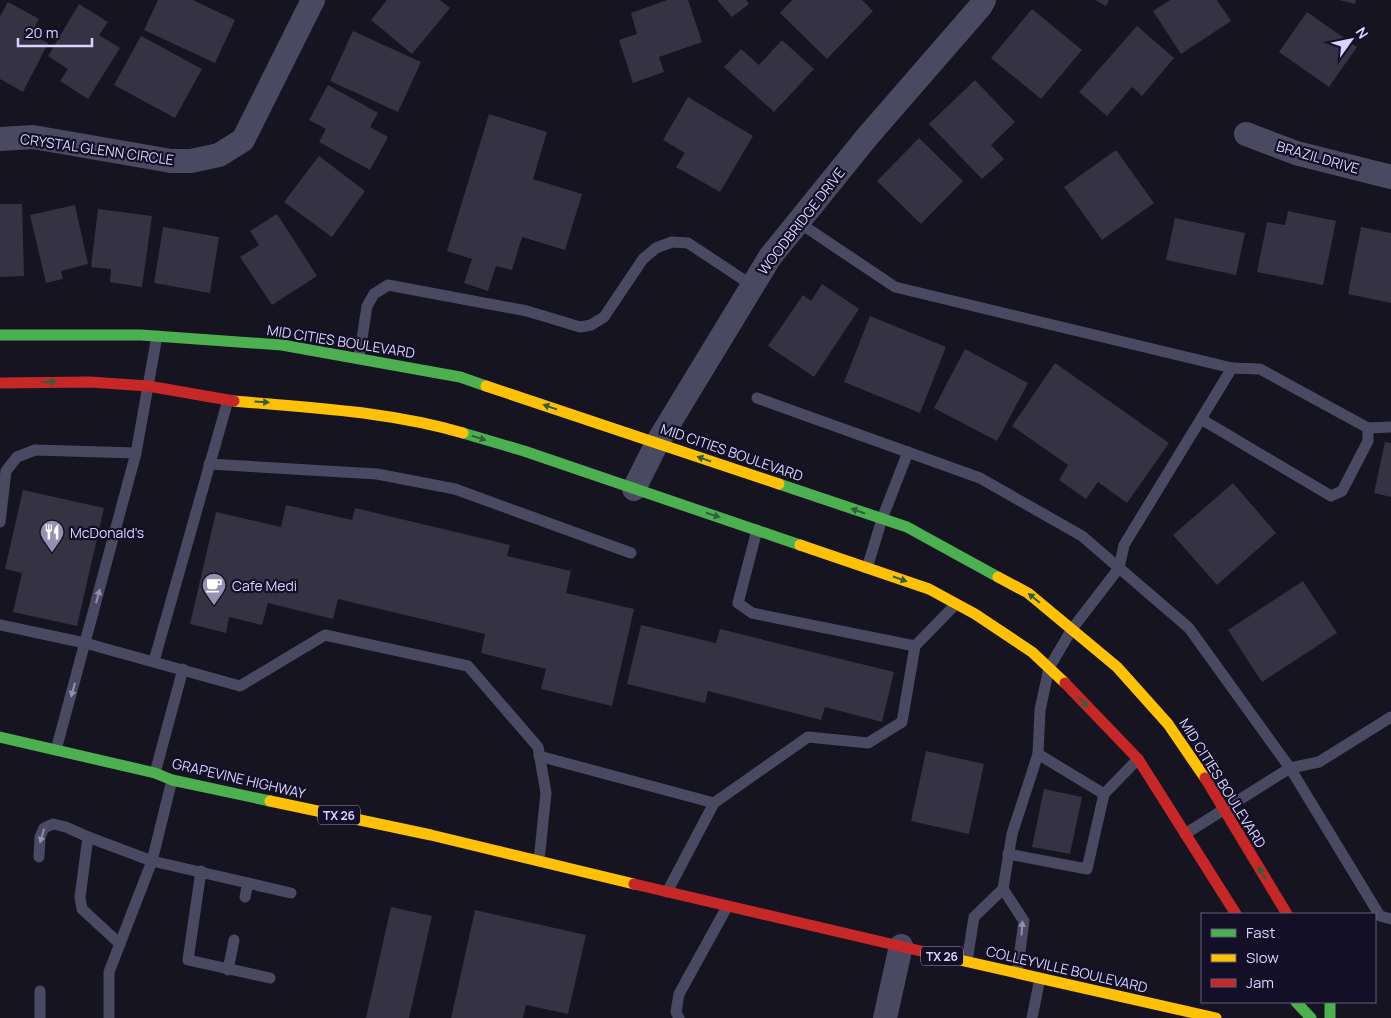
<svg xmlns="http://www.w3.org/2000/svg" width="1391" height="1018" font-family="Manrope,sans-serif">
<rect width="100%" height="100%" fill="#161421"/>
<!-- building -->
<g fill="#343243">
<polygon points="158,0 193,0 235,20 215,63 144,30"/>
<polygon points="387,0 440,0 450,8 412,54 371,20"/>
<polygon points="667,0 688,0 702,42 659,57 664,72 633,83 619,40 637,34 631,13"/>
<polygon points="717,0 746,0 749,4 732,17"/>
<polygon points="792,0 862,0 873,11 827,59 780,13"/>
<polygon points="1095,0 1109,0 1106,6"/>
<polygon points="1170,0 1217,0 1231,21 1181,54 1153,11"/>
<polygon points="1339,0 1356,0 1355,4"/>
<polygon points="8,2 39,19 31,34 48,43 23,92 0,79 0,16"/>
<polygon points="79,4 108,22 99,35 120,48 88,99 60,81 68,69 48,56"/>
<polygon points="1032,9 1082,50 1041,99 991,58"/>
<polygon points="1307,12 1357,47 1329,87 1279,52"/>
<polygon points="1137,26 1174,58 1142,96 1132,87 1107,116 1079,92"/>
<polygon points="353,31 421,62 398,112 330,81"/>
<polygon points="141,36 202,69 175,118 114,85"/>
<polygon points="782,40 814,69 774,112 724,67 741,49 759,65"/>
<polygon points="975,80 1015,122 991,145 1004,159 982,179 929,124"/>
<polygon points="328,85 378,113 370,127 388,137 370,170 319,142 326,129 309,120"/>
<polygon points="688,97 753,136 720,192 676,167 685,153 663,140"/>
<polygon points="489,114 547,132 533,179 582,194 565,250 522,237 512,270 496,266 488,291 464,283 472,259 447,251"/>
<polygon points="919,138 963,181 921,224 877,181"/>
<polygon points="1116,150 1154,203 1102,240 1064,187"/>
<polygon points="319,156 365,191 332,237 284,202"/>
<polygon points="0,204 22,204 24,276 0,277"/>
<polygon points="75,205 88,264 61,271 63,279 46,283 30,215"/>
<polygon points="98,209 152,216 142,287 110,282 111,269 91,267"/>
<polygon points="1288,211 1336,221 1323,285 1257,272 1267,222 1285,225"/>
<polygon points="277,214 317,276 272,305 240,257 259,245 250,231"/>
<polygon points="1175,218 1245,233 1236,275 1166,260"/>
<polygon points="163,227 219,237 210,293 154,283"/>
<polygon points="1361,227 1391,233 1391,303 1348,294"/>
<polygon points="822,284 859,309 814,377 768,346 803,295 811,301"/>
<polygon points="870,316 946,347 920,413 844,382"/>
<polygon points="965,349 1028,383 997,441 934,408"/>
<polygon points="1055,363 1169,443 1127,503 1098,482 1086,499 1059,480 1068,465 1012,426"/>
<polygon points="1385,442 1391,443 1391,497 1374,493"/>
<polygon points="1233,483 1276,533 1217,585 1173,535"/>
<polygon points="23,490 104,508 77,626 13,612 22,573 5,569"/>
<polygon points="286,505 352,520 355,508 510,545 507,556 571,571 566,593 634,609 612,706 541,689 546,669 481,653 485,634 338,599 333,619 268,603 262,625 229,617 226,633 190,624 216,512 281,527"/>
<polygon points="1303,581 1337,633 1262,682 1228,630"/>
<polygon points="641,625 716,643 720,629 894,672 882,722 825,707 821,720 708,691 705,703 627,684"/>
<polygon points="926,751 984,764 969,834 911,821"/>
<polygon points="1044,789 1082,797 1070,854 1032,847"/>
<polygon points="391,907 432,916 409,1018 366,1018"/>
<polygon points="475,910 586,935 568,1014 526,1005 523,1018 451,1018"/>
</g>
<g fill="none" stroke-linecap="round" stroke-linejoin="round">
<!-- lane -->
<g stroke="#4a4962" stroke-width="11">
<polyline points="798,222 895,287 1232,368 1124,545 1119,568 1072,629 1049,668 1040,710 1038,754 1012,834 1003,889 974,917 967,961"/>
<polyline points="359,358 367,306 374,294 388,285 527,311 580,327 591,325 604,317 643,259 656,248 672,242 688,243 753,286"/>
<polyline points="757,398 980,478 1082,536 1189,628 1290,768 1380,916 1391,919"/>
<polyline points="1201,419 1331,496 1342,491 1368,441 1368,428 1260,369 1232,368"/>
<polyline points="1368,428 1391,427"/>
<polyline points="209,464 377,474 455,489 631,553"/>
<polyline points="0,522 6,471 17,457 35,450 136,453"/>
<polyline points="757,530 738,603 752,613 915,646"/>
<polyline points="867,568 882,519 908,452"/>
<polyline points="0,625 85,643 240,686 325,635 468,666 538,747 546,793 539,861"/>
<polyline points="154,661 228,400"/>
<polyline points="56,750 136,453 157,336"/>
<polyline points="1038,754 1104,794 1138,759"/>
<polyline points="539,756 714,803"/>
<polyline points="155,773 183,669"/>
<polyline points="1185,834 1290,768 1319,762 1391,717"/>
<polyline points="88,837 80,897 82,909 120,944"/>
<polyline points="1008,854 1087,869 1104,794"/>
<polyline points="39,857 40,837 44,828 53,824 66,827 88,837 152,861 291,893"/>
<polyline points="201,871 188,960 270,978"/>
<polyline points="1003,889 1024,921 1017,973"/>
<polyline points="667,892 714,803 808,737 868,743 902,722 915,646 956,604"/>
<polyline points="245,897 248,883"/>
<polyline points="228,970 234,940"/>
<polyline points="40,1018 40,991"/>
<polyline points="109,1018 109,972 152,861 172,780"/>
<polyline points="679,1018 676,1012 679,994 727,907"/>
<polyline points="1032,1018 1040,978"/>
</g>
<!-- street -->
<g stroke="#4a4962" stroke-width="24">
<polyline points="1246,134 1296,153 1391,177"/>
<polyline points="0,139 33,137 171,161 191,161 219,155 243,140 313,0"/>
<polyline points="634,489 657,443 770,257 867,137 980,7 984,0"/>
<polyline points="885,1018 901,946"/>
</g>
<!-- fast -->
<g stroke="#4caf50" stroke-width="11">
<polyline points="0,335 141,335 282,345 460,377 486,386"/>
<polyline points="463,433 524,451 800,545"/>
<polyline points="779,484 907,527 998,577"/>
<polyline points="0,737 155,773 172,780 270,801"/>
<polyline points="1296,1002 1311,1018"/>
<polyline points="1330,1002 1330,1018"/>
</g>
<!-- slow -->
<g stroke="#ffc107" stroke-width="11">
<polyline points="486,386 779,484"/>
<path d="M234,401C310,408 389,411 463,433"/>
<polyline points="800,545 929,589 975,614 1032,652 1065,683"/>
<polyline points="998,577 1028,593 1117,667 1168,724 1205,778"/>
<polyline points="270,801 431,835 634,884"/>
<polyline points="942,956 1216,1018"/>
</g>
<!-- jam -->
<g stroke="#c62828" stroke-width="11">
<polyline points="0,383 90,382 148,386 234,401"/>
<polyline points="1065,683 1138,759 1236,914"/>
<polyline points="1205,778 1287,914"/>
<polyline points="634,884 942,956"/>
</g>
</g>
<!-- one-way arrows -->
<defs><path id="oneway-solid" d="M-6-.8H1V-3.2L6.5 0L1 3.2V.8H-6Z" transform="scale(1.25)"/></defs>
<g fill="#305f3b">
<use href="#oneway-solid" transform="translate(49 382)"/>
<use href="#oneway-solid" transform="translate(262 402) rotate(3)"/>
<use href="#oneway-solid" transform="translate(550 407) rotate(-161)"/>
<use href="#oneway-solid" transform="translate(479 438) rotate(17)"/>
<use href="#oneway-solid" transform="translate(704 459) rotate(-161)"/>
<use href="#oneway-solid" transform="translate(858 511) rotate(-161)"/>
<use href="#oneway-solid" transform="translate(713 515) rotate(18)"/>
<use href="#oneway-solid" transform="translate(900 579) rotate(19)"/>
<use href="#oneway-solid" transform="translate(1034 598) rotate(-141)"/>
<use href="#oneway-solid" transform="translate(1083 702) rotate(46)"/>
<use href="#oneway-solid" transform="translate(1262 873) rotate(-121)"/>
</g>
<g fill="#928eb0">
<use href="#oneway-solid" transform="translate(98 596) rotate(-75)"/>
<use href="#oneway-solid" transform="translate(73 690) rotate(105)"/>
<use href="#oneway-solid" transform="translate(42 836) rotate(106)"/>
<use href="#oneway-solid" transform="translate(1022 928) rotate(-86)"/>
</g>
<!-- icons -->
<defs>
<symbol id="restaurant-pin" viewBox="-11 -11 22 30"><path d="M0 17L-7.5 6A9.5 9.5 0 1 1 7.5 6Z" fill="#9591b1" stroke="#130f26"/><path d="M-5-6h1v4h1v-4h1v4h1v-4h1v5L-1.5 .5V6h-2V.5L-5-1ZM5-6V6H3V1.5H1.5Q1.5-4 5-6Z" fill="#fff"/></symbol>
<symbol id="cafe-pin" viewBox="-11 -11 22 30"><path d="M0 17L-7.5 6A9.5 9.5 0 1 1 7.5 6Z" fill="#9591b1" stroke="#130f26"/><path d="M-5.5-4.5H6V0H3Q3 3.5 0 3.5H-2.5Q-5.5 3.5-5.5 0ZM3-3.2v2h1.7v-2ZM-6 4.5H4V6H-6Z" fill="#fff"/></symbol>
</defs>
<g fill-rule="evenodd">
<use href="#restaurant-pin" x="38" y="518" width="28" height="38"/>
<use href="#cafe-pin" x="200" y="571" width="28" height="38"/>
</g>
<g text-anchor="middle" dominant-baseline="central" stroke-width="4.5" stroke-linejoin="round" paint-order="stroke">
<!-- shield labels -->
<g fill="#130f26" stroke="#9e99be" stroke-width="1">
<rect x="318" y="805.5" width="42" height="19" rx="4"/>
<rect x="921" y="946.5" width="42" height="19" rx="4"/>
</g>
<g font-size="12" font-weight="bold" fill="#d9d4ff">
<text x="339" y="815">TX 26</text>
<text x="942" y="956">TX 26</text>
</g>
<!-- street labels -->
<g font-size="14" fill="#d9d4ff" stroke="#130f26">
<text transform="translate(97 149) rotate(8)">CRYSTAL GLENN CIRCLE</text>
<text transform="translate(1318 157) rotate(16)">BRAZIL DRIVE</text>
<text transform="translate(801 221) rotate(-52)">WOODBRIDGE DRIVE</text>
<text transform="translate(341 341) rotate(9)">MID CITIES BOULEVARD</text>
<text transform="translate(732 452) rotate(19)">MID CITIES BOULEVARD</text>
<text transform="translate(239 778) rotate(13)">GRAPEVINE HIGHWAY</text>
<text transform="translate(1223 783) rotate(58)">MID CITIES BOULEVARD</text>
<text transform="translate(1067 969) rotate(13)">COLLEYVILLE BOULEVARD</text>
</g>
<!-- poi labels -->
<g font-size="14" fill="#d9d4ff" stroke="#130f26" text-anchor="start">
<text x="70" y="532">McDonald's</text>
<text x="232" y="585">Cafe Medi</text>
</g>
</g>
<!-- legend -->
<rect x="1201" y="913" width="175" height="90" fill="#130f26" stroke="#625e7d"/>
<rect x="1211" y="929" width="25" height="8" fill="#4caf50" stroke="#625e7d"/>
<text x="1246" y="938" font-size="15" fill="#d9d4ff">Fast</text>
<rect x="1211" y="954" width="25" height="8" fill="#ffc107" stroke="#625e7d"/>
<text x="1246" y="963" font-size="15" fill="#d9d4ff">Slow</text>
<rect x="1211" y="979" width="25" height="8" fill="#c62828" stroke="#625e7d"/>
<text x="1246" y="988" font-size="15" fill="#d9d4ff">Jam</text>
<!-- north arrow -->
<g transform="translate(1351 40) rotate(57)" stroke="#130f26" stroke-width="4" paint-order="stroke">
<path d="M0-4L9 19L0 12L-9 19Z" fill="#d9d4ff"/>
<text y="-8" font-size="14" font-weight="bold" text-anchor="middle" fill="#d9d4ff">N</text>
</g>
<!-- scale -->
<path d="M18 38v8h74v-8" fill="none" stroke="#d9d4ff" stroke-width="2.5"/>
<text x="25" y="38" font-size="15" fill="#d9d4ff" stroke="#130f26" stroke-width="4" paint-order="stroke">20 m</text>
</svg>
